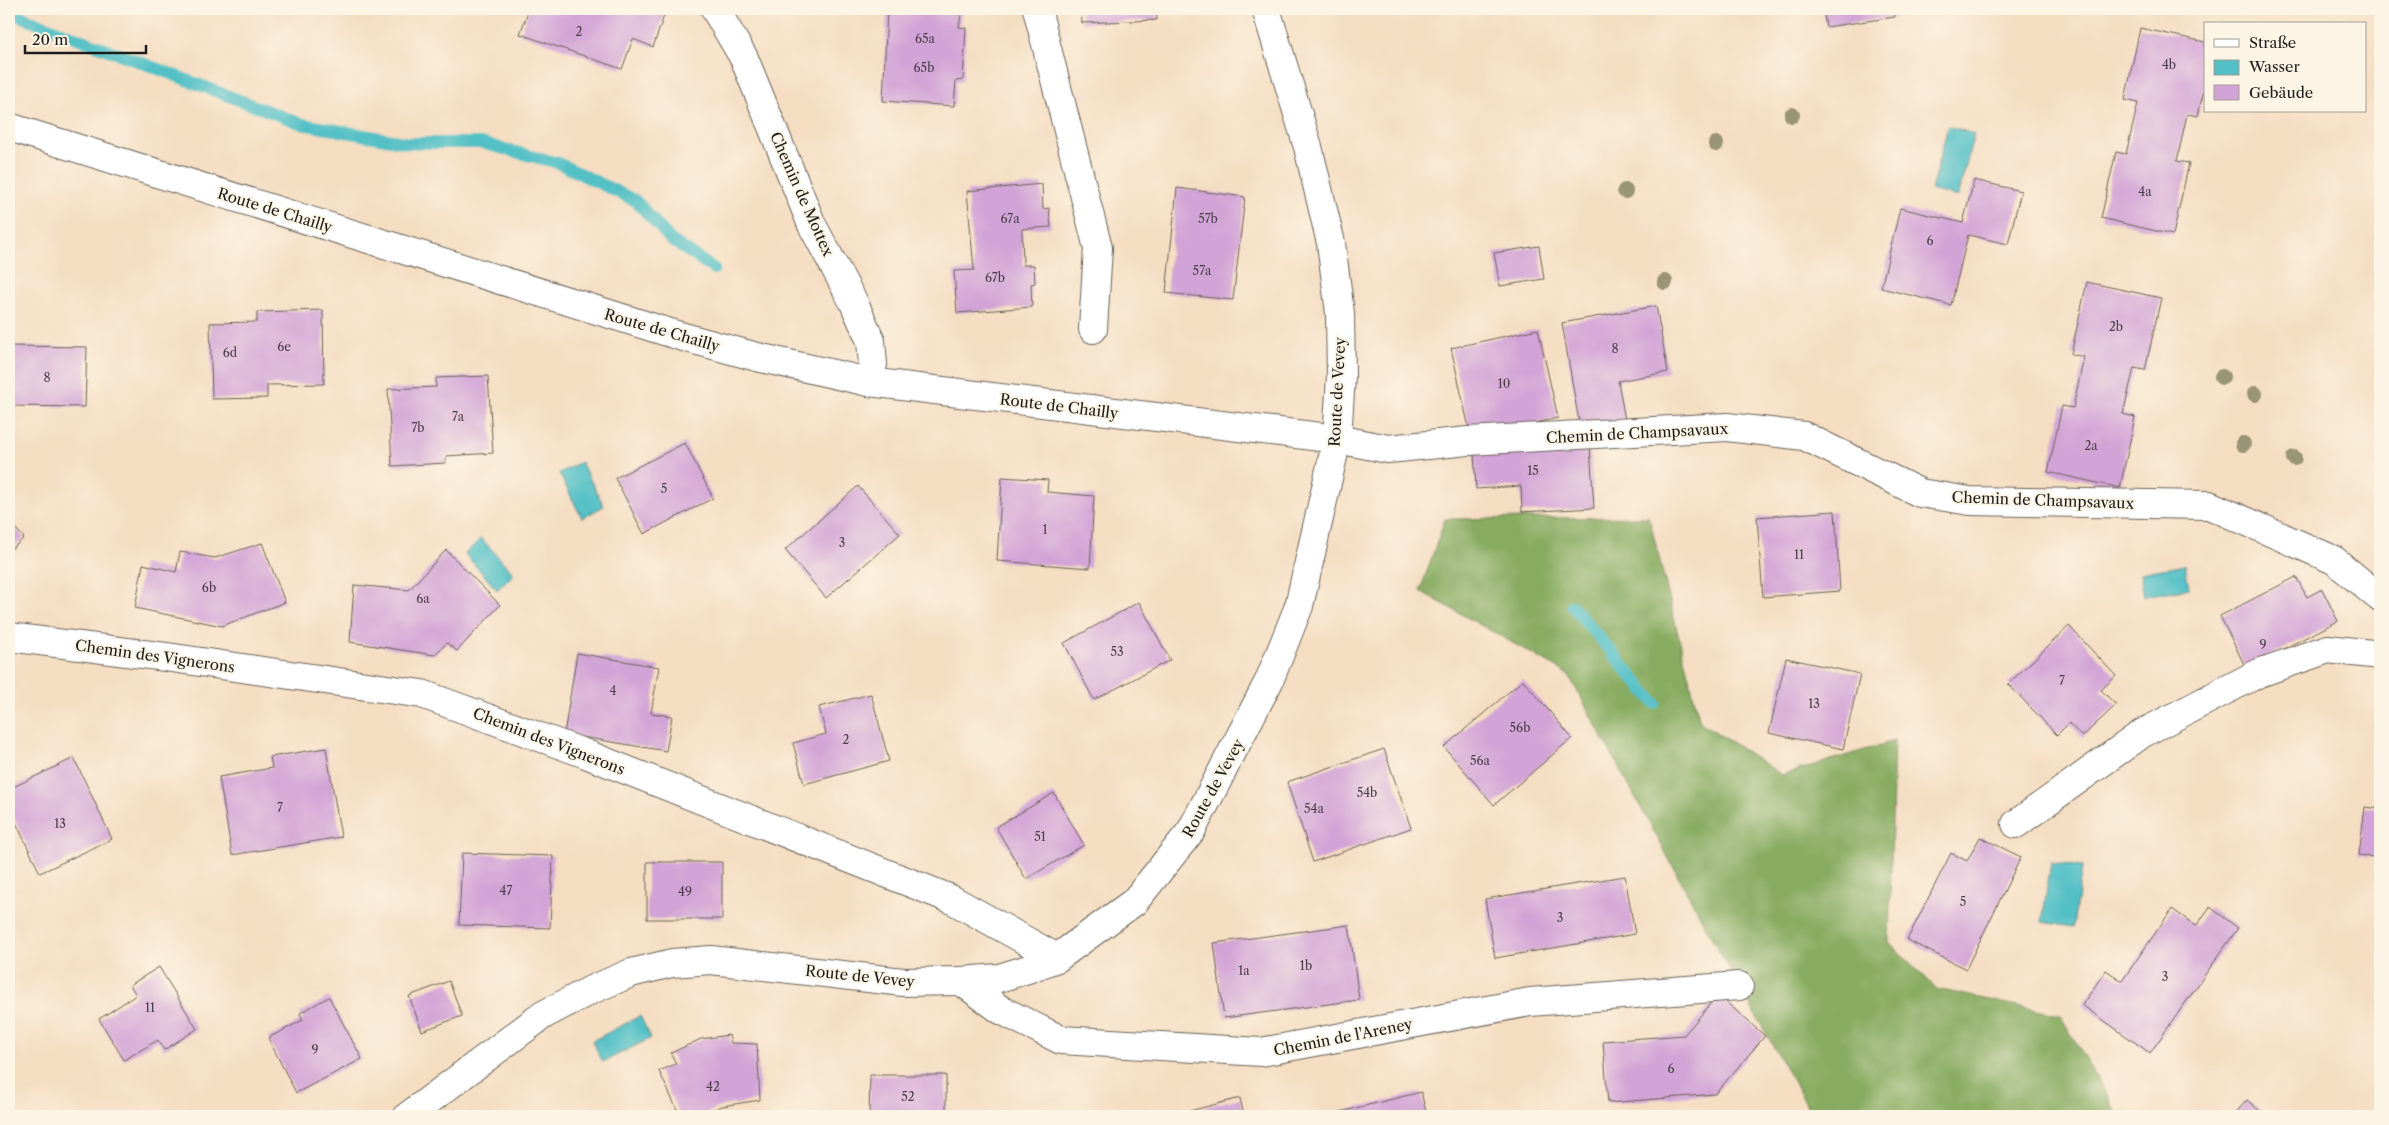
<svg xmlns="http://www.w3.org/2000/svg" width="2389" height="1125" font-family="'Libre Caslon Text',serif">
<rect width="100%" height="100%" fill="#fcf5e5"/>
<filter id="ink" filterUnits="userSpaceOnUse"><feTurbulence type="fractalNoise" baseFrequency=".02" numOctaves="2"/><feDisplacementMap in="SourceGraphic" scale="10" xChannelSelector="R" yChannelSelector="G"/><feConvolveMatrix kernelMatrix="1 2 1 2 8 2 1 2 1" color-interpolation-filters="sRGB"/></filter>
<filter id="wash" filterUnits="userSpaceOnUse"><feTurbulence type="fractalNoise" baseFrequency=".0096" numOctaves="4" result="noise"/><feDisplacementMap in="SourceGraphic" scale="20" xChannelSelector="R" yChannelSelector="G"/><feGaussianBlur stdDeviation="1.12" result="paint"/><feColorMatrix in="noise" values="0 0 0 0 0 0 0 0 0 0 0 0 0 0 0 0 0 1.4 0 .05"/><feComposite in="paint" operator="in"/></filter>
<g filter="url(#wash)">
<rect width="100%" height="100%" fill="#f4ddc1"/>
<!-- forest -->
<polygon fill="#87ab60" stroke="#52643e" points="1649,517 1700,722 1782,775 1894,741 1889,942 1937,989 2060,1015 2116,1111 2114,1116 1813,1116 1718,949 1568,674 1420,591 1445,519"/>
<!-- water -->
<g fill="#52c0c6" stroke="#376e71">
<polygon points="1948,126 1974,134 1958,197 1931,190"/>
<polygon points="581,462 604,506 582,518 559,473"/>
<polygon points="481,538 514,574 497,590 465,554"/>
<polygon points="2185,565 2189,588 2144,596 2140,573"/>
<polygon points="2051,862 2082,867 2073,927 2042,922"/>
<polygon points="640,1016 651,1038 603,1062 592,1041"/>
</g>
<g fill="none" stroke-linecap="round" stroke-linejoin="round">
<!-- stream -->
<g stroke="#52c0c6" stroke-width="12">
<polyline points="9,12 302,124 408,143 481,143 558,163 636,201 671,240 714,269"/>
<polyline points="1572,606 1655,703"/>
</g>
</g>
<g id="blocks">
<!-- building -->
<g fill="#d2a3d6">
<polygon points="529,9 653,9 665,13 653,47 633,39 622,69 520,34"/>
<polygon points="887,9 962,9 959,27 966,28 963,80 956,81 954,106 883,101"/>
<polygon points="1081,9 1156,9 1157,20 1082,23"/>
<polygon points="1823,9 1894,9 1895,17 1826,27"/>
<polygon points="2140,28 2205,42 2205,85 2198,116 2187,114 2177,161 2189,163 2173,235 2101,218 2116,152 2126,154 2138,103 2125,100"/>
<polygon points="1974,180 2021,191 2008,244 1968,235 1951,305 1881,288 1900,208 1963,223"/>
<polygon points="1042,184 1043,209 1049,208 1051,227 1022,229 1023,265 1034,265 1035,283 1031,284 1032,307 957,313 954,271 974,270 967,191"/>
<polygon points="1177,188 1245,197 1233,300 1166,293"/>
<polygon points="1539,246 1544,279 1500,286 1494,253"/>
<polygon points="2087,282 2161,298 2145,370 2134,368 2123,414 2135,417 2120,488 2048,472 2062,406 2073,408 2084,357 2071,354"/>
<polygon points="1656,306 1668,372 1618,381 1625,420 1580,428 1562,323"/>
<polygon points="323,310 324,384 267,385 267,398 212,399 210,323 257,322 257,312"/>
<polygon points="1538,329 1558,418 1471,437 1451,348"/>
<polygon points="9,346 87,347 85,407 9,406"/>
<polygon points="488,376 493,453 446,456 446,463 392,466 388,389 436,387 436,378"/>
<polygon points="685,443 713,498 644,534 615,478"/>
<polygon points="1590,447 1594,508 1522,512 1521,486 1476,489 1474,453"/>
<polygon points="1002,477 1048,480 1047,492 1094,496 1090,568 997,561"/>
<polygon points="858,486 900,534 826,598 785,550"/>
<polygon points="1835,511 1840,591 1763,597 1757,517"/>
<polygon points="9,521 24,538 9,551"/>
<polygon points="262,543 285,602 222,626 135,608 143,564 176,572 180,552 215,558"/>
<polygon points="446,550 500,605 457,651 447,643 434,655 350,642 354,585 409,590"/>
<polygon points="2296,577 2307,597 2322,589 2338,621 2246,668 2220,616"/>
<polygon points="1139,602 1170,660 1094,700 1064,643"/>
<polygon points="2069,626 2116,676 2101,690 2116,705 2082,737 2069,723 2057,735 2008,684"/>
<polygon points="577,653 659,667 651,713 672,716 666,751 564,734"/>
<polygon points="1786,658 1860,674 1843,749 1769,733"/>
<polygon points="1523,680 1572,738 1494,805 1444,747"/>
<polygon points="871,694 889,761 804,784 793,743 826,734 819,707"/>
<polygon points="326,748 341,837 232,855 219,777 272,768 270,757"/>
<polygon points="1384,749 1411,828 1313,862 1287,782"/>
<polygon points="74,758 112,839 40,873 9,808 9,789"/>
<polygon points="1054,793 1084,845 1026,879 996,827"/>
<polygon points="2365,807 2380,809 2380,858 2359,855"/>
<polygon points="1980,837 2021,857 1966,969 1907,940 1951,853 1967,861"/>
<polygon points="462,853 553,856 550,928 459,925"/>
<rect x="647" y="862" width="75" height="57"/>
<polygon points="1625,876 1635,934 1495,958 1485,899"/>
<polygon points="2210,907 2238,928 2150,1053 2082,1005 2106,970 2122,981 2172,909 2196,926"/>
<polygon points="1349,925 1359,1000 1224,1018 1214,943"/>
<polygon points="159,967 197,1029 164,1050 158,1040 124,1060 99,1019 136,995 130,985"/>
<polygon points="449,981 462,1016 422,1031 409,996"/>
<polygon points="1718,995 1765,1036 1715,1094 1608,1103 1603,1041 1684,1035"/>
<polygon points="329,997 362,1059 296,1093 268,1038 303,1020 300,1013"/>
<polygon points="729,1035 731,1043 757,1044 760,1100 722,1106 700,1116 680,1116 659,1071 676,1064 671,1053 701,1039"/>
<polygon points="870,1075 946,1075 946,1116 869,1116"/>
<polygon points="1421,1092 1427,1116 1324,1116"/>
<polygon points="1240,1098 1244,1116 1170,1116"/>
<polygon points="2247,1100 2266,1116 2233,1116"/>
</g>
</g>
</g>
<g filter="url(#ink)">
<use href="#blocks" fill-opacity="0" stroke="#686056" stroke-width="1"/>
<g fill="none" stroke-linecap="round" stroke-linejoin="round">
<defs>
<g id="minor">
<polyline points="715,9 744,58 812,225 854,303 871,341 873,364 869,382"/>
<polyline points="1037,9 1098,248 1093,329"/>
<polyline points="9,127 680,336 757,357 869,382 1337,439 1388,449 1468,441 1727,427 1804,436 1920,493 1970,501 2209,505 2334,560 2380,598"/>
<polyline points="9,637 166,657 422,694 586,754 951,899 1057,958"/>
<polyline points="2016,824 2143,733 2259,673 2328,649 2380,655"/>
<polyline points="961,981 1001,1010 1061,1040 1261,1052 1530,1002 1739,986"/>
<polyline points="408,1116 543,1015 591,990 631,973 672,963 711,960 903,982 961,981 999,978 1028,969 1057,958 1134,902 1191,831 1269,681 1299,606 1337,439 1341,376 1340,313 1331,243 1308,147 1266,9"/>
</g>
</defs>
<!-- minor casing -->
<use href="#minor" stroke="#686056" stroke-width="30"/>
<!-- minor -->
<use href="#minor" stroke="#fff" stroke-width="28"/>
</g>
<!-- trees -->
<g fill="#999476">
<circle cx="1792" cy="115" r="8"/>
<circle cx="1716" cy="144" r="8"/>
<circle cx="1625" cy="191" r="8"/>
<circle cx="1665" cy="282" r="8"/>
<circle cx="2222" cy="377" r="8"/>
<circle cx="2255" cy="394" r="8"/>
<circle cx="2243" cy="444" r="8"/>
<circle cx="2294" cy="458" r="8"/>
</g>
</g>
<g text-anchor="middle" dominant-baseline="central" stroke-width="4" stroke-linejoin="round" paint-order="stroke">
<!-- number labels -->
<g font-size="12" fill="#4a3e4a">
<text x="579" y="31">2</text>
<text x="925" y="38">65a</text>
<text x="2169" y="64">4b</text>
<text x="924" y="67">65b</text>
<text x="2145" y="191">4a</text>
<text x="1010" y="218">67a</text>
<text x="1208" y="218">57b</text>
<text x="1930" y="240">6</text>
<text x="1202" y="270">57a</text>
<text x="995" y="277">67b</text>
<text x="2116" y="326">2b</text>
<text x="284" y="346">6e</text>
<text x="1615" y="348">8</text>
<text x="230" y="352">6d</text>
<text x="47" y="377">8</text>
<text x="1504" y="383">10</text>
<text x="458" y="416">7a</text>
<text x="418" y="427">7b</text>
<text x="2091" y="445">2a</text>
<text x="1533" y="470">15</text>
<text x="664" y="488">5</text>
<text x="1045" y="529">1</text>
<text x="842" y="542">3</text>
<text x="1799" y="554">11</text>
<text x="209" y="587">6b</text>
<text x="423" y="598">6a</text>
<text x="2263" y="644">9</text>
<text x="1117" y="651">53</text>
<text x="2062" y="680">7</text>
<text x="613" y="690">4</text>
<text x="1814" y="703">13</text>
<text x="1520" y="727">56b</text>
<text x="846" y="739">2</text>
<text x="1480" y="760">56a</text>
<text x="1367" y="792">54b</text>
<text x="280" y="807">7</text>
<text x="1314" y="808">54a</text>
<text x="60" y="823">13</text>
<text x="1040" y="836">51</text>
<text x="506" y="890">47</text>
<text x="685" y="891">49</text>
<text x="1963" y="901">5</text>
<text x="1560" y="917">3</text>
<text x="1306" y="965">1b</text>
<text x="1244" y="970">1a</text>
<text x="2165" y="976">3</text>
<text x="150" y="1007">11</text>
<text x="315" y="1049">9</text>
<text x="1671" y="1068">6</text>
<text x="713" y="1086">42</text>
<text x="908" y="1096">52</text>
</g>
<!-- street labels -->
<g font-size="15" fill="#1c1c1c" stroke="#fcf5e5">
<text transform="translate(802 194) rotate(66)">Chemin de Mottex</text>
<text transform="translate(275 210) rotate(17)">Route de Chailly</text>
<text transform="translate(662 330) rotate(16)">Route de Chailly</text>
<text transform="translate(1337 392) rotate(-87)">Route de Vevey</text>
<text transform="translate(1059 406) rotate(7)">Route de Chailly</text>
<text transform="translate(1637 433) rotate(-3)">Chemin de Champsavaux</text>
<text transform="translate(2043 500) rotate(2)">Chemin de Champsavaux</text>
<text transform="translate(155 656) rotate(8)">Chemin des Vignerons</text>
<text transform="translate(549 741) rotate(21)">Chemin des Vignerons</text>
<text transform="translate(1213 788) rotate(-61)">Route de Vevey</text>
<text transform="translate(860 976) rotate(6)">Route de Vevey</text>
<text transform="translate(1343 1037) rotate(-11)">Chemin de l'Areney</text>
</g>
</g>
<!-- margin -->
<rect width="2389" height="1125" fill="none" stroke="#fcf5e5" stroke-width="30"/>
<!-- legend -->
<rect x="2204" y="22" width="162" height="90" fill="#fcf5e5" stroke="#a29e95"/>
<rect x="2214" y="39" width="25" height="8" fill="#ffffff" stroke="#a29e95"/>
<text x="2249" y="48" font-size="15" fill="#1c1c1c">Straße</text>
<rect x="2214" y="60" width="25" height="15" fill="#52c0c6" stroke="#a29e95"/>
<text x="2249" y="72" font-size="15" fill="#1c1c1c">Wasser</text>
<rect x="2214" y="85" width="25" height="15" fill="#d2a3d6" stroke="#a29e95"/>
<text x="2249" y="98" font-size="15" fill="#1c1c1c">Gebäude</text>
<!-- scale -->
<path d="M25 45v8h121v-8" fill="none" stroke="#1c1c1c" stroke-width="2.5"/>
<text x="32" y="45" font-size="15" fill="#1c1c1c" stroke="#fcf5e5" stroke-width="4" paint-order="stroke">20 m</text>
</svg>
